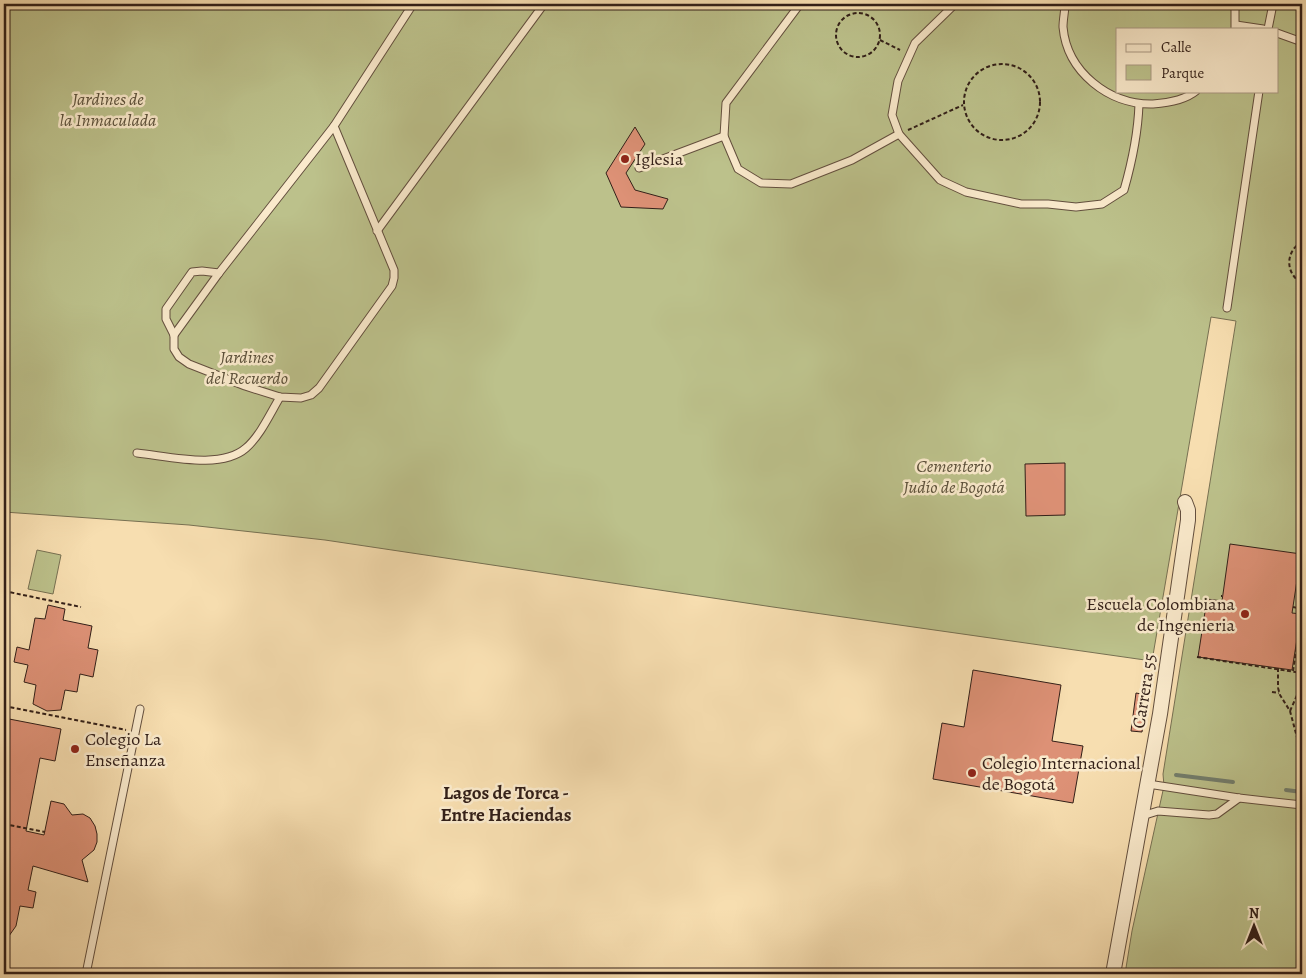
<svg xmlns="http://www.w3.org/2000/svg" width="1306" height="978" font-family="Alegreya,serif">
<rect width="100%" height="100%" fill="#f7deb0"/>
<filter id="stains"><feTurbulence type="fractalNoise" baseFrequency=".004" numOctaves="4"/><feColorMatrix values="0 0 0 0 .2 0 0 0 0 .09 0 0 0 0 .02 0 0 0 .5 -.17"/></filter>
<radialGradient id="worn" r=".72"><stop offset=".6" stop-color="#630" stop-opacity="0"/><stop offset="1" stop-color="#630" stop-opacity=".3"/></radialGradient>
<!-- green -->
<g fill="#bcc18b" stroke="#777052" fill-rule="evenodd">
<path d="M4,4H1302V974H1125L1132,931L1164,786L1163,774L1236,321L1211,317L1152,661L773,607L325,540L189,525L4,512ZM1117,29H1277V91H1117Z"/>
<polygon points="37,550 61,555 53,594 28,589"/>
</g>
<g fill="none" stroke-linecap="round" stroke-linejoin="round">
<!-- stream -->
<g stroke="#737e6d" stroke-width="4">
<polyline points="1176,775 1233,782"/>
<polyline points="1286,790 1302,792"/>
</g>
</g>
<!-- building -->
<g fill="#dd9176" stroke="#321f18">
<polygon points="635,127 645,144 626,173 635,190 668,199 663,209 621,207 606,173"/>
<polygon points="1065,463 1065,515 1026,516 1025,464"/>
<polygon points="1230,544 1301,554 1292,613 1301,614 1292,670 1198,657 1207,599 1222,601"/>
<polygon points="48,605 65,609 63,620 92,626 88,648 98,650 93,677 80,674 77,692 65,690 61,710 47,711 33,704 36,685 24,682 28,665 14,662 17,647 29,650 35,618 45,619"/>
<polygon points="973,670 1061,685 1052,741 1083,746 1073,803 933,779 942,723 964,727"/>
<polygon points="1136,693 1147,695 1142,732 1131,731"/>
<polygon points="4,718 61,729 55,761 40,758 26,831 44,835 51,801 64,804 72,815 83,814 90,818 95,826 97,834 97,842 94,850 82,860 88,882 33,866 28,890 36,892 33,908 20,906 16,926 4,943"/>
</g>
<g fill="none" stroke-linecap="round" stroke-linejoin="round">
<defs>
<g id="lane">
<polyline points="800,4 726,103 724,136 738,169 761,183 791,184 852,160 899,134"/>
<path d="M955,4L915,43L898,81L892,115L899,134L940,180L966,192L1021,204H1048L1076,207L1102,204L1124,190C1132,162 1138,134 1139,104"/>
<path d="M1065,4C1065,11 1063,19 1063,27C1067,72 1109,105 1153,104C1167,103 1185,100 1196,91"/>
<polyline points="1235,4 1235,28"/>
<polyline points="1236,25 1263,29"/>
<polyline points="1268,29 1273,4"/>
<polyline points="1277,33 1302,42"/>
<polyline points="639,168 724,136"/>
<polyline points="377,231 544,4"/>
<polyline points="219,273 202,271 192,272 166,309 166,319 174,335 174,349 179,357 189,364 245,386 280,397 301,398 311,395 319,388 392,286 394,278 394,270 334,126"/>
<polyline points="1227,308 1259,91"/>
<polyline points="174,335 219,273 334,126 413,4"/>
<path d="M137,453C168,456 221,470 246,448C260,436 270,414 280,397"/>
<polyline points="1148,784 1239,798 1302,805"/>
<polyline points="1142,816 1158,811 1209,815 1217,814 1239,798"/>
<polyline points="86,974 140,709"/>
</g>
<polyline id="street" points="1113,974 1160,714 1188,520 1188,510 1185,502"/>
</defs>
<!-- lane casing -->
<use href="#lane" stroke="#634f3e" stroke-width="9"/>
<!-- street casing -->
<use href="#street" stroke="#634f3e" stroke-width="16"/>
<!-- path -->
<g stroke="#321f18" stroke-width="2" stroke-dasharray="4 2.5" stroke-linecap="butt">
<circle cx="858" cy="35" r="22"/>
<polyline points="880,40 900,50"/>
<circle cx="1002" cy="102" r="38"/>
<polyline points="908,130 963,105"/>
<path d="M1302,242C1285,251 1285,274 1302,283"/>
<polyline points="4,591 81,607"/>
<polyline points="1221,596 1222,596"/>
<polyline points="1293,607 1302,609"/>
<polyline points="4,618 8,593"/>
<polyline points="1197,657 1302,673"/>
<polyline points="1293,671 1302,611"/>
<polyline points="1278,688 1280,695 1290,711 1302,756"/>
<polyline points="1272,692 1279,693"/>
<polyline points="4,706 126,730"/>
<polyline points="1290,711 1302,684"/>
<polyline points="4,824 45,832"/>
</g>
<!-- lane -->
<use href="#lane" stroke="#faeacc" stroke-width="7"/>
<!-- street -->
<use href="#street" stroke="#faeacc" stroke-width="14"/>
<!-- path-bridge -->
<polyline stroke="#321f18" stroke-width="2" stroke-dasharray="4 2.5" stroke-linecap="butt" points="1278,668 1278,688"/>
</g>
<!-- markers -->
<g fill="#8f2418" stroke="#faeacc" stroke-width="2">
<circle cx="625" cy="159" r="5"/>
<circle cx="1245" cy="614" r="5"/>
<circle cx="75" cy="749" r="5"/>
<circle cx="972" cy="773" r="5"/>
</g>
<g text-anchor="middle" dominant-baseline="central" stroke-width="5" stroke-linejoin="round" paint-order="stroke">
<!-- park labels -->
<g font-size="18" font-style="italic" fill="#5b503a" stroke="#faeacc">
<text x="108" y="99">Jardines de<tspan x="108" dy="21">la Inmaculada</tspan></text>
<text x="247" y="357">Jardines<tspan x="247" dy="21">del Recuerdo</tspan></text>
<text x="954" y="466">Cementerio<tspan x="954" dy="21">Judío de Bogotá</tspan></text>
</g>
<!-- poi labels -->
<g font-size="18" fill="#321f18" stroke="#faeacc" text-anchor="start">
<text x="635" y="159">Iglesia</text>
<text x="1235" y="604" text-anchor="end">Escuela Colombiana<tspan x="1235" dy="21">de Ingenieria</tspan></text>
<text x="85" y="739">Colegio La<tspan x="85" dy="21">Enseñanza</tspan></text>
<text x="982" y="763">Colegio Internacional<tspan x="982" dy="21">de Bogotá</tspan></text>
</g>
<!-- street labels -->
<g font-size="18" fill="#321f18" stroke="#faeacc">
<text transform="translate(1144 691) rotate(-81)">Carrera 55</text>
</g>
<!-- neighbourhood labels -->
<g font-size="19" font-weight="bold" fill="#321f18" stroke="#faeacc">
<text x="506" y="793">Lagos de Torca -<tspan x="506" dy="22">Entre Haciendas</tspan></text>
</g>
</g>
<!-- margin -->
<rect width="1306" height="978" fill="none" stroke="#f7deb0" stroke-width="20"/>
<rect x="5" y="5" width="1296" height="968" fill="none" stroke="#321f18" stroke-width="2.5"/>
<rect x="10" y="10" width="1286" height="958" fill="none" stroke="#321f18"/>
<!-- legend -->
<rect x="1116" y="28" width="162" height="65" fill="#faeacc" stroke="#aa9984"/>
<rect x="1126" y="44" width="25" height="8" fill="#faeacc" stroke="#aa9984"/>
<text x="1161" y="52" font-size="15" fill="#321f18">Calle</text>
<rect x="1126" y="65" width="25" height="15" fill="#bcc18b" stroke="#aa9984"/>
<text x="1161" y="78" font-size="15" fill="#321f18">Parque</text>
<!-- north arrow -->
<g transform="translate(1254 926)" stroke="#faeacc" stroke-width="4" paint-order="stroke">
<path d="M0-4L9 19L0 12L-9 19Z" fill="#321f18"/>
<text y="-8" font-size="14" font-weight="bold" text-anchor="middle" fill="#321f18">N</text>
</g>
<rect width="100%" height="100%" filter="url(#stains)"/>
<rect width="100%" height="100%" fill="url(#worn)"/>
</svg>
